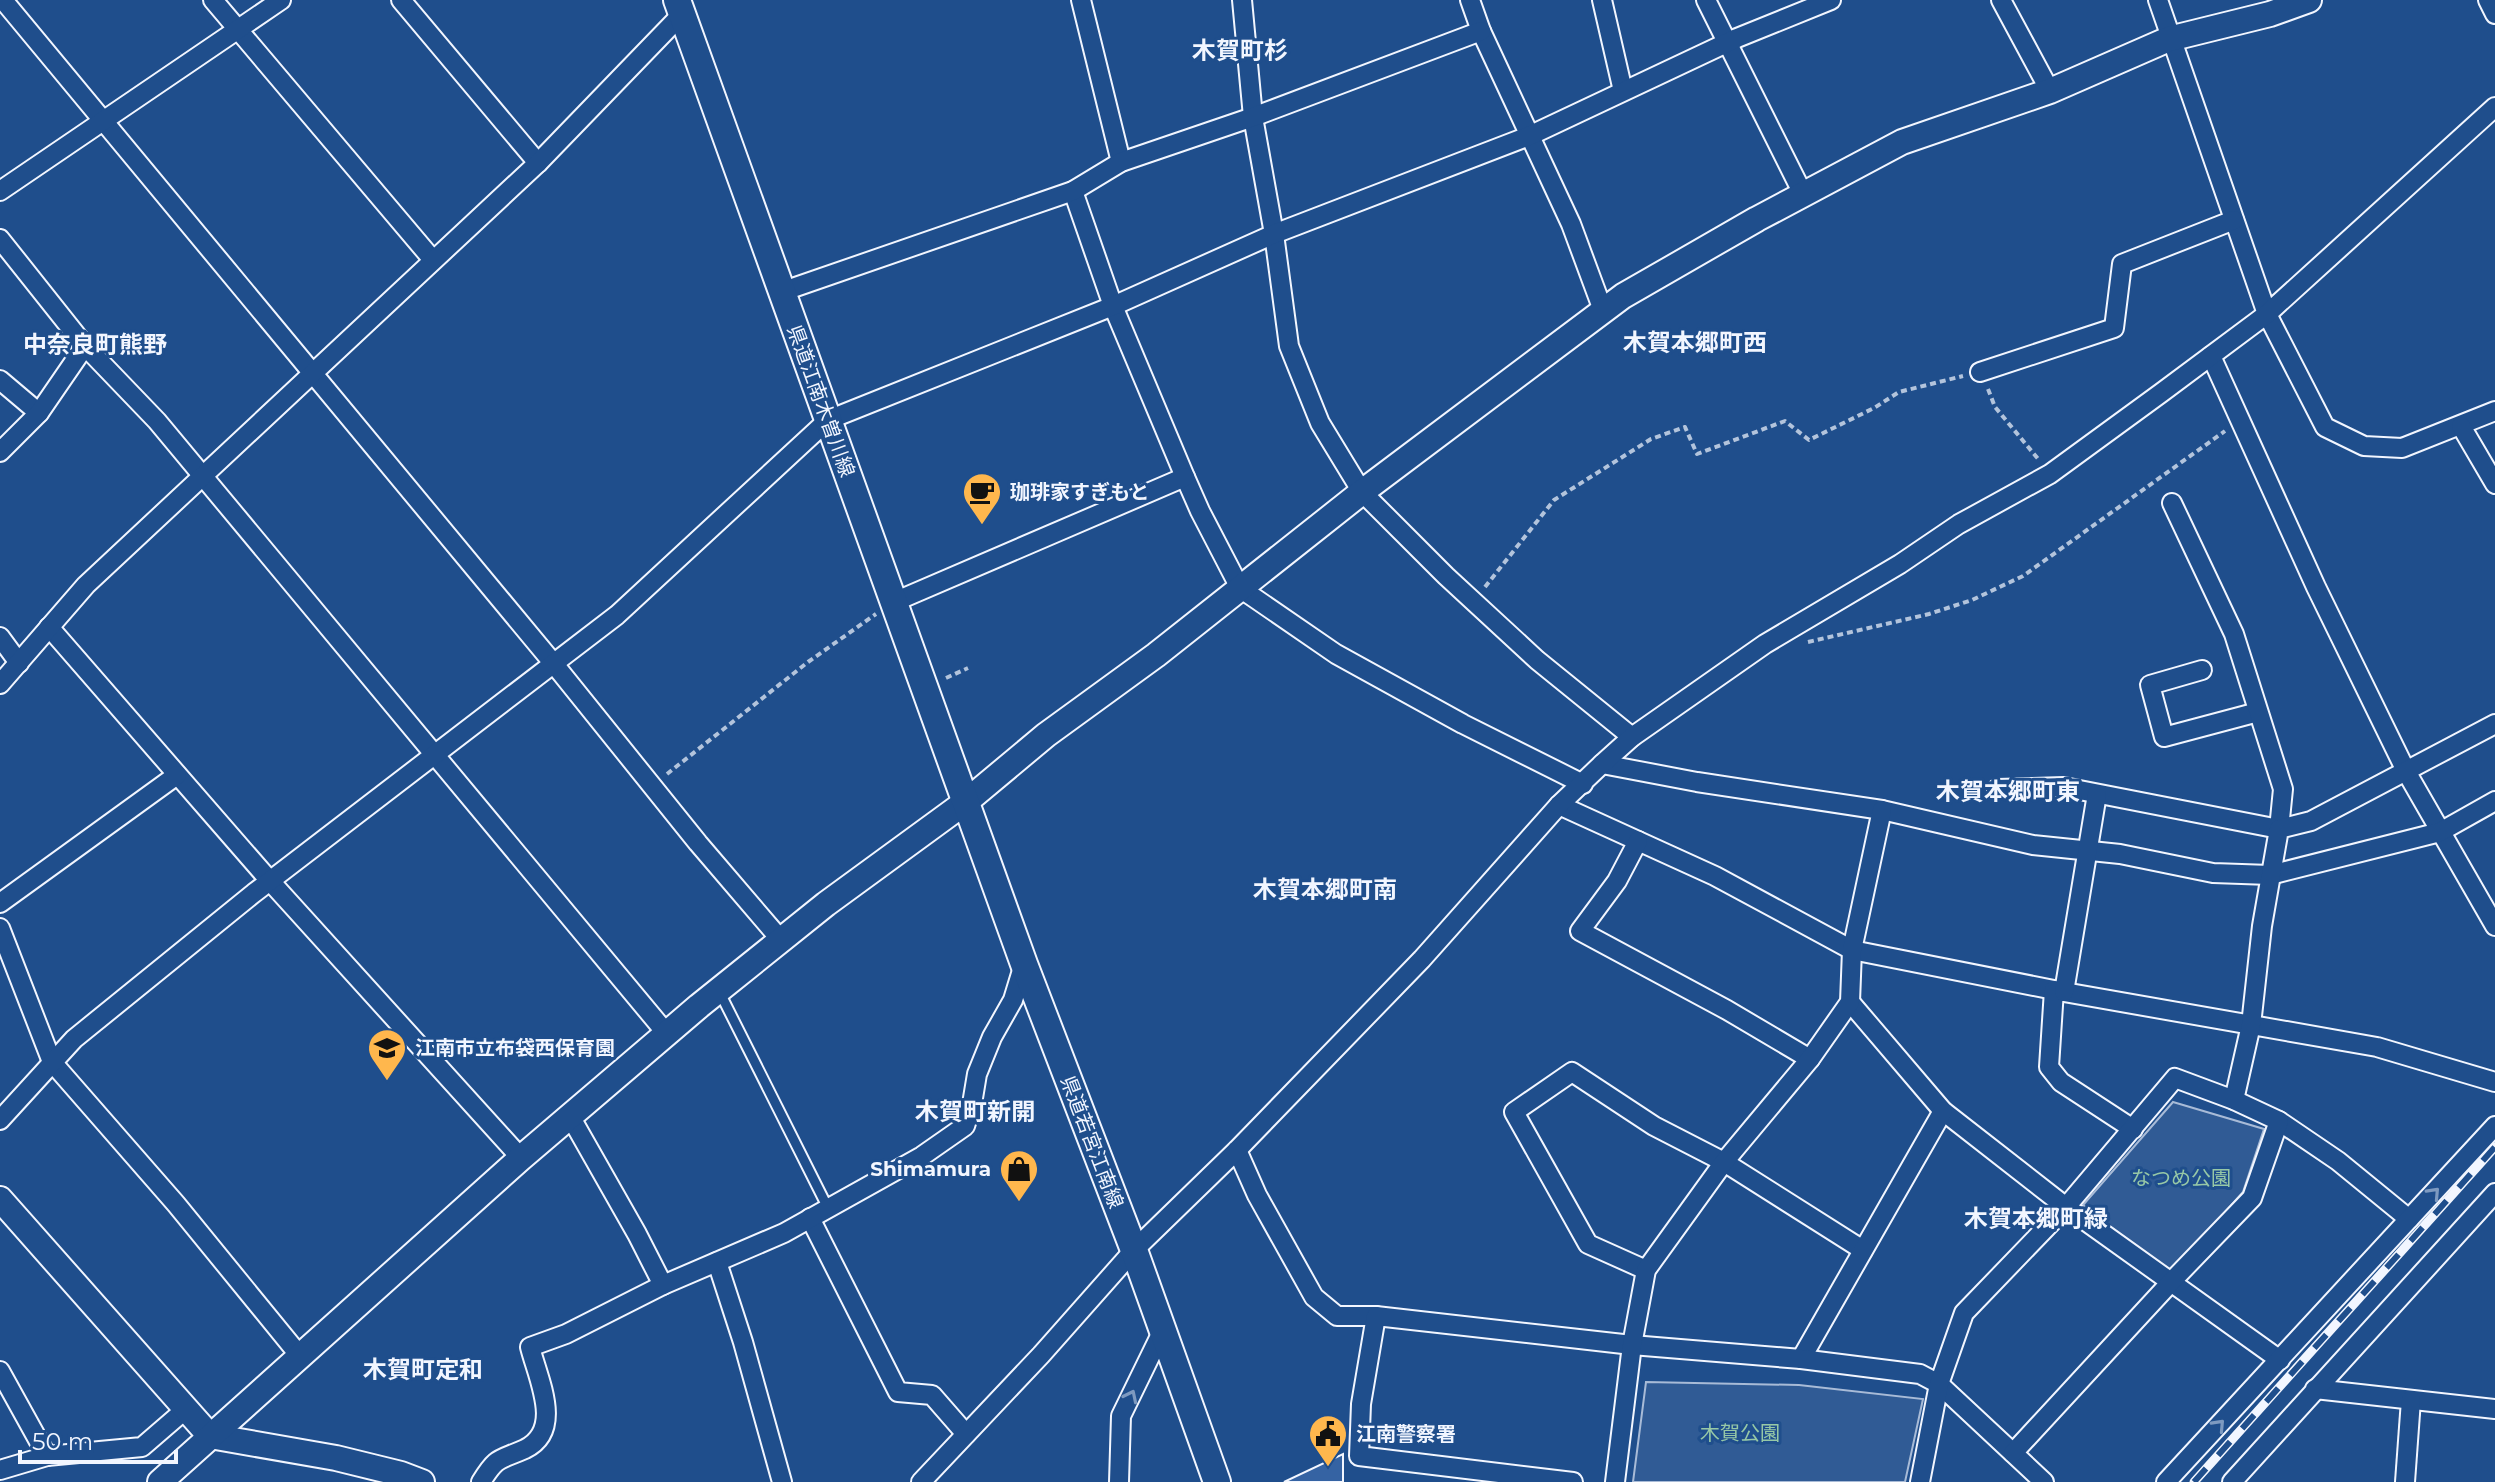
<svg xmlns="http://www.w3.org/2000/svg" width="2495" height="1482" font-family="Montserrat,'Noto Sans JP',sans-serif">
<rect width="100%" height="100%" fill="#1f4e8c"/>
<!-- built -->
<g fill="#305b95" stroke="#a8bbd7" stroke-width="2">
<polygon points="2173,1102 2264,1129 2243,1192 2170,1274 2083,1205"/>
<polygon points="1646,1382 1799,1385 1923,1399 1905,1482 1633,1482"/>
</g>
<!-- building -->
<polygon fill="#3563a3" stroke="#f2f6ff" stroke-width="2" points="1343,1454 1343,1482 1284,1482"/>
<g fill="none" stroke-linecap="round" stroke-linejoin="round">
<defs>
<polyline id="service" points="720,993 828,1208"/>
<g id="minor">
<polyline points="3,0 554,664 698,843 781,940"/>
<polyline points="213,0 433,260"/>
<polyline points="401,0 538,163"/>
<polyline points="1081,0 1121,162"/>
<polyline points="1242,0 1253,117 1274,234 1289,346 1320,423 1362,492 1446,576 1537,660 1632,737"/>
<polyline points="1470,0 1481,31 1571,224 1604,313"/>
<polyline points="1602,0 1623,91"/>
<polyline points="1706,0 1803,194"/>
<polyline points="2001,0 2050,91"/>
<polyline points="2158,0 2267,314 2325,427 2364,446 2402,448 2495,411"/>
<polyline points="2488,0 2495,14"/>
<polyline points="0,191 281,0"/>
<polyline points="1073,191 1113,306 1185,477 1200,511 1240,588 1336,654 1463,724 1583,784"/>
<polyline points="0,239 85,346 157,421 667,1034"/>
<polyline points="781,292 1073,191 1121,162 1253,117 1481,31"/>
<polyline points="2211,356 2316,587 2407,773 2495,926"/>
<polyline points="1980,372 2114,328 2122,264 2234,220"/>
<polyline points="0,380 39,413"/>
<polyline points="2461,426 2495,484"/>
<polyline points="0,452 39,413 85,346"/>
<polyline points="894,602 1185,477"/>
<polyline points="49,627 270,881 521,1158"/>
<polyline points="0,637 19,663"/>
<polyline points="2202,670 2150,685 2164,737 2258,712"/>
<polyline points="0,684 86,585 538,163 682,14"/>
<polyline points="1602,764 1697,782 1882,810 2033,845 2120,854 2213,873 2270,875 2440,832 2495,801"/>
<polyline points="1997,789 2064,787 2279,829 2283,789 2234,634 2172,503"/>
<polyline points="1559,805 1715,876 1852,950 2064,992 2377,1047 2495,1082"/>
<polyline points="1638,841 1617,881 1580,931 1727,1010 1810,1059"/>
<polyline points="0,903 177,775"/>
<polyline points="0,928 52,1062 176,1204 300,1356"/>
<polyline points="2054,990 2049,1067 2061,1082 2133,1129"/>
<polyline points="2064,992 2097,794"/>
<polyline points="1850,1002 1943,1111 2066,1207 2280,1360"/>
<polyline points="2234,1100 2251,1025 2262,926 2279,829 2311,821 2495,724"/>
<polyline points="570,1116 637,1234 663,1285"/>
<polyline points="0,1120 74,1039 254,893 617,615 828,420 1113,306 1274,234 1529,136 1737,38 1831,0"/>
<polyline points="2279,1121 2338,1161 2409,1219"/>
<polyline points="1237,1150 1257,1195 1314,1297 1337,1316 1376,1316"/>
<polyline points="810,1218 898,1392 932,1395 966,1434"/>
<polyline points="717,1262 743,1342 782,1482"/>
<polyline points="1646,1270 1588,1244 1514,1112 1572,1072 1654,1126 1724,1162 1863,1250"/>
<polyline points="1801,1359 1943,1111"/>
<polyline points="0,1371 47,1456"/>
<polyline points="2315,1389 2495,1409"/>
<polyline points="0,1470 47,1456 142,1447 186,1409"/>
<path d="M481,1482C497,1456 498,1461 525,1449C564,1430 538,1379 530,1347L566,1334L663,1285L784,1233L922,1156L965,1126L972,1104L977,1074L992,1037L1013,1000L1024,964"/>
<polyline points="921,1482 1041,1355 1134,1250 1237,1150 1422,959 1559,805 1602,764 1632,737 1765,644 1900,564 1959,524 2050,474 2161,393 2267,314 2495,107"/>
<polyline points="1119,1482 1121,1416 1162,1332"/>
<polyline points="1573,1482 1359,1456 1361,1404 1376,1316 1632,1345 1801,1359 1920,1374 1939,1384 2044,1482"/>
<polyline points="1615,1482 1632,1345 1646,1270 1724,1162 1810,1059 1850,1002 1852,950 1882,810"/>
<polyline points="1920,1482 1939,1384 1964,1313 2066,1207 2175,1078 2234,1100 2279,1121 2252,1198 2171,1282 2013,1453"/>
<polyline points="2166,1482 2495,1126"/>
<polyline points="2232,1482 2495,1193"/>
<polyline points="2405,1482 2411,1400"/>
</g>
<g id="tertiary">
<polyline points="0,1199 210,1436 336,1458 401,1474 422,1482"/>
<polyline points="160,1482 521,1158 699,1006 826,904 967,801 1046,735 1156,655 1362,492 1623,296 1757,219 1902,142 2050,91 2169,39 2270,14 2309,0"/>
</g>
<polyline id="secondary" points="677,0 1024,964 1134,1250 1217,1482"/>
</defs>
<!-- service casing -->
<use href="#service" stroke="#f2f6ff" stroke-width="13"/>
<!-- minor casing -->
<use href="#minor" stroke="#f2f6ff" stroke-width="22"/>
<!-- tertiary casing -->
<use href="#tertiary" stroke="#f2f6ff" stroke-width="28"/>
<!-- secondary casing -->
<use href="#secondary" stroke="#f2f6ff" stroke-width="30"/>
<!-- path -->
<g stroke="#b3c4dc" stroke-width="4" stroke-dasharray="6 4" stroke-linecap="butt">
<polyline points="1988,389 1995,407 2039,460"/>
<polyline points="1485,587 1554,500 1651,439 1685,427 1697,454 1785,421 1809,440 1874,408 1899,392 1963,376"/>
<polyline points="1808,642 1929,614 1972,600 2023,576 2225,431"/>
<polyline points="946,678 968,668"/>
<polyline points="667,774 808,662 876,614"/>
</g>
<!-- service -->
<use href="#service" stroke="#1f4e8c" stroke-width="9"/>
<!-- minor -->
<use href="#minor" stroke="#1f4e8c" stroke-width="18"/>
<!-- tertiary -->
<use href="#tertiary" stroke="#1f4e8c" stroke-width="24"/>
<!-- secondary -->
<use href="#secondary" stroke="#1f4e8c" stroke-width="26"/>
<defs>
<polyline id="rail" points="2194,1482 2495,1147"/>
</defs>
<!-- rail casing -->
<use href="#rail" stroke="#f2f6ff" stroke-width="9"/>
<!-- rail -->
<use href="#rail" stroke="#1f4e8c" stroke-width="6" stroke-dasharray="18" stroke-linecap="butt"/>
</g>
<!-- one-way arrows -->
<defs><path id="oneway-chevron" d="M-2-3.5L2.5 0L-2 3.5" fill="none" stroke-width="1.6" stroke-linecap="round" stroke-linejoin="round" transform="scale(2)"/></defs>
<g stroke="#7e9ac0">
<use href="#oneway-chevron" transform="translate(2434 1193) rotate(-47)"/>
<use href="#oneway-chevron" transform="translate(1131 1396) rotate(-64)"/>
<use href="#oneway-chevron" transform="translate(2219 1425) rotate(-47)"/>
</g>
<!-- icons -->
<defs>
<symbol id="cafe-pin" viewBox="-11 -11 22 30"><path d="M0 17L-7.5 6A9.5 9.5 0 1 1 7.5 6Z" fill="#ffb74d" stroke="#1f4e8c"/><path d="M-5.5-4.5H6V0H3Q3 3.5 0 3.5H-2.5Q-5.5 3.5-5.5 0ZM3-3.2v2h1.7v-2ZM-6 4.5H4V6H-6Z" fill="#111"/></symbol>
<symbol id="school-pin" viewBox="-11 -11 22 30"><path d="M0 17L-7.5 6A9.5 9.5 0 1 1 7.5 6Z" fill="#ffb74d" stroke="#1f4e8c"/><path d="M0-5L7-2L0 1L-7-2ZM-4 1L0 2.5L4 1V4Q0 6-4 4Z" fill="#111"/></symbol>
<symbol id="shop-pin" viewBox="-11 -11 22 30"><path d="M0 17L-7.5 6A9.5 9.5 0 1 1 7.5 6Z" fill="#ffb74d" stroke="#1f4e8c"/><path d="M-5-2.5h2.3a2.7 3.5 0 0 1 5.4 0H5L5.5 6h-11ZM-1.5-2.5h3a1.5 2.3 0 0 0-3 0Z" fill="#111"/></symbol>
<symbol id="civic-pin" viewBox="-11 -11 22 30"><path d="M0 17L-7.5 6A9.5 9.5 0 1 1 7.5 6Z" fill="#ffb74d" stroke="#1f4e8c"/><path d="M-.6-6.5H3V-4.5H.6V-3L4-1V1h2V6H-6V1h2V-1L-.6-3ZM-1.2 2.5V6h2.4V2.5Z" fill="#111"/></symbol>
</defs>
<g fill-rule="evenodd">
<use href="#cafe-pin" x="960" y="470" width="44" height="60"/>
<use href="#school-pin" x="365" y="1026" width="44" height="60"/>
<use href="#shop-pin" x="997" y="1147" width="44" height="60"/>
<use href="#civic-pin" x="1306" y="1412" width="44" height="60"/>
</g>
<g text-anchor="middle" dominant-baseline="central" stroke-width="6" stroke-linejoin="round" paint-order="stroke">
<!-- street labels -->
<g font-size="20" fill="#f2f6ff" stroke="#1f4e8c">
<text transform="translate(821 401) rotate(70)">県道江南木曽川線</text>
<text transform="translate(1092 1142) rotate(69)">県道若宮江南線</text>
</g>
<!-- poi labels -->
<g font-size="20" font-weight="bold" fill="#f2f6ff" stroke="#1f4e8c" text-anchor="start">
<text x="1010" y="492">珈琲家すぎもと</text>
<text x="415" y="1048">江南市立布袋西保育園</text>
<text x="991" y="1169" text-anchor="end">Shimamura</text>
<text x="1356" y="1434">江南警察署</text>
</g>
<!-- park labels -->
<g font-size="20" fill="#97c8a6" stroke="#1f4e8c">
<text x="2181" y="1178">なつめ公園</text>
<text x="1740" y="1433">木賀公園</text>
</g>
<!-- quarter labels -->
<g font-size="24" font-weight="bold" fill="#f2f6ff" stroke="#1f4e8c">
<text x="1240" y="50">木賀町杉</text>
<text x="1695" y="342">木賀本郷町西</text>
<text x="95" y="344">中奈良町熊野</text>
<text x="2008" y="791">木賀本郷町東</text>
<text x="1325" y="889">木賀本郷町南</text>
<text x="975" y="1111">木賀町新開</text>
<text x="2036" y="1218">木賀本郷町緑</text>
<text x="423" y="1369">木賀町定和</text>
</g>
</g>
<!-- scale -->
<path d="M20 1450v12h156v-12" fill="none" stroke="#f2f6ff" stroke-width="4"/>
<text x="32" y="1450" font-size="24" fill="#f2f6ff" stroke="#1f4e8c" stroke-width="6" paint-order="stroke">50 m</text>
</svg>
